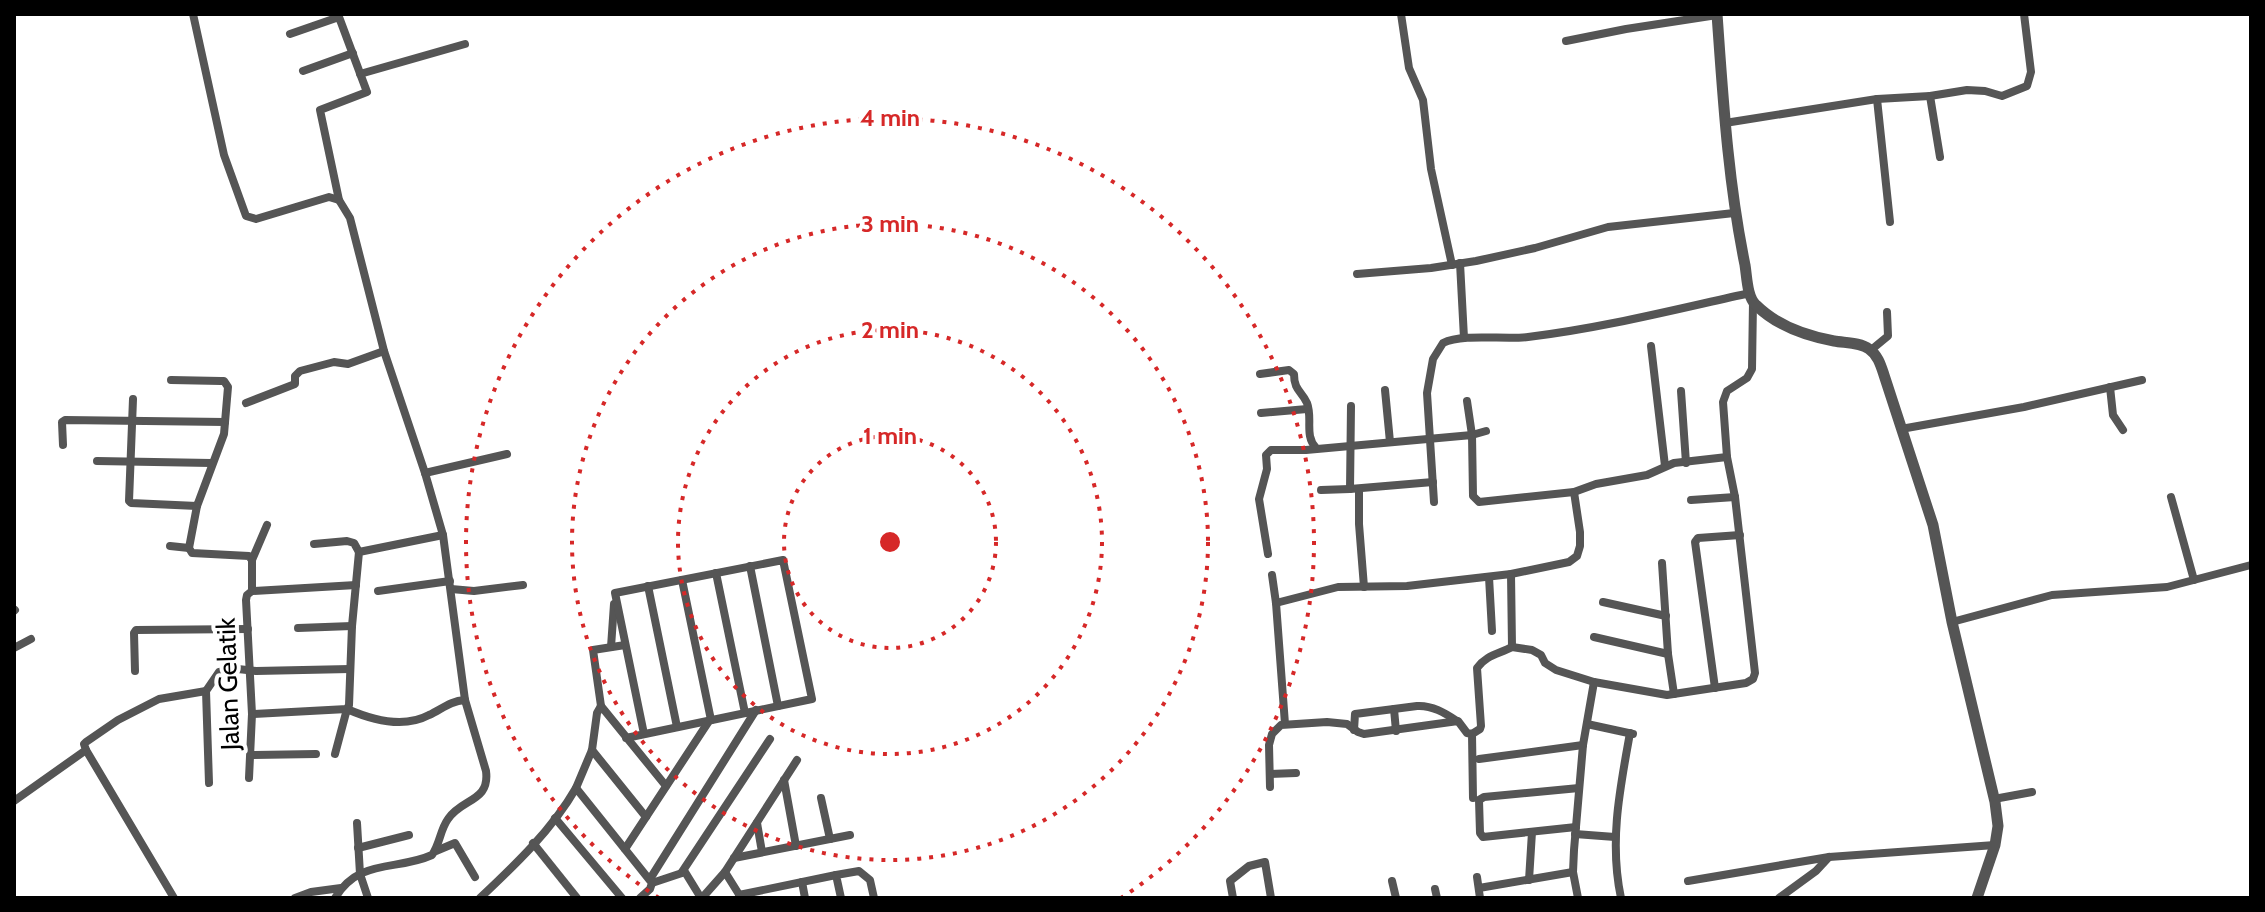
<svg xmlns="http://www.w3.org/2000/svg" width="2265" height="912" font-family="Cabin,sans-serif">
<rect width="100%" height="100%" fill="#fff"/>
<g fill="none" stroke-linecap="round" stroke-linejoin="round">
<!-- minor -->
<g stroke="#555" stroke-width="8">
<path d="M193,14L224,155L246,216L256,219L329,197L339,200L350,218L384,351L425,473L443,535L465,700L486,771C490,802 462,798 448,819C440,830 440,844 432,855C397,871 359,858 335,898"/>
<polyline points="1401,14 1409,68 1423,100 1431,169 1452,265"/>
<polyline points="290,34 339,17 367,92 320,110 339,200"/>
<polyline points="1566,41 1626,29 1717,15"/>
<polyline points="303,71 353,53"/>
<polyline points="360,74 465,44"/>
<polyline points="1930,96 1967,90 1985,91 2002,96 2027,86 2031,72 2024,14"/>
<polyline points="1877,99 1890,222"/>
<polyline points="1725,123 1877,99 1930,96 1940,157"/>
<polyline points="1460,263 1464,338"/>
<polyline points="1357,274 1431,268 1476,261 1535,248 1608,227 1734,213"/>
<polyline points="1651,346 1665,466"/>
<polyline points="1871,350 1888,336 1887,312"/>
<path d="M1260,374L1289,370L1294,374C1294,391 1302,391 1307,403C1313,419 1304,435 1316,448"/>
<polyline points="2110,387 2113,415 2123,430"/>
<polyline points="1385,390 1390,442"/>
<polyline points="1681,391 1686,463"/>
<polyline points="133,399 129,501 131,503 197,506 224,434 228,387 224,381 221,381 171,380"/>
<polyline points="1467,401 1472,435 1486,431"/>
<polyline points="246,403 295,384 295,376 300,371 334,362 348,364 384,351"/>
<polyline points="1351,406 1350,489 1433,482"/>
<polyline points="1261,413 1307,409"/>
<polyline points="1901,429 2024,407 2142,380"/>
<polyline points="63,445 62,422 65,420 225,422"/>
<polyline points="97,461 211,463"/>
<polyline points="425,473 507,454"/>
<polyline points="1359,489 1359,524 1364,587"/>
<polyline points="1321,490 1350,489"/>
<polyline points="2171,497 2194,580"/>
<polyline points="1691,500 1735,497"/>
<path d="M1434,502L1427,393L1433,359L1443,343C1463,333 1504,340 1528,337C1603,328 1677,309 1750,293"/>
<polyline points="197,506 189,548 192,553 249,556 252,560 252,591"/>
<polyline points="314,544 347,541 354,543 359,552"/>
<polyline points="170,546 189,548"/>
<polyline points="1268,554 1259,499 1267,469 1266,455 1271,450 1306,450 1472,435 1473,496 1479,502 1574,492 1596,484 1647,475 1674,463 1727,457"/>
<polyline points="252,560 267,525"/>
<polyline points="1662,563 1668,654 1674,694"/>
<polyline points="750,566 778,706"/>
<polyline points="716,573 745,713"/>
<polyline points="1272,575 1276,603 1285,724"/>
<polyline points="1489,577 1492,631"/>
<polyline points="682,580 711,720"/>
<polyline points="648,586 677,727"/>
<polyline points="451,589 474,591 523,585"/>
<polyline points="252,591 356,585"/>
<polyline points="378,591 450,581"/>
<polyline points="1603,602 1666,616"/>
<polyline points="1276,603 1338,587 1407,586 1511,574 1569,562 1577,556 1580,546 1580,532 1574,492"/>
<polyline points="14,611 15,610"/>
<polyline points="1952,622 2052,595 2167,587 2251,565"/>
<polyline points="298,628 352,626"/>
<polyline points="1594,637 1668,654"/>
<polyline points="611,647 614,604"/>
<polyline points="1512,647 1532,650 1541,655 1545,663 1556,670 1594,682"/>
<polyline points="14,648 31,639"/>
<polyline points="135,671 134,633 136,630 248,629"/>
<polyline points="1715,688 1695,542 1698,538 1740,535"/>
<polyline points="601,706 666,786"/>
<polyline points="1394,709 1396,731"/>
<polyline points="252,714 347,709 349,705 352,626 359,552 443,535"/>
<polyline points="1587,724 1633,734"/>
<path d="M1354,730L1355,714L1417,706C1432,705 1445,713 1457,721"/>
<path d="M1472,734L1480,729L1481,726L1477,668C1486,655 1499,654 1512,647L1511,574"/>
<path d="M626,738C688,725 750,712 812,699L783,560L615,593L644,734"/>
<polyline points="86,750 174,898"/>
<polyline points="592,750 646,817"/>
<path d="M335,754L347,709C372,720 403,729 429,715C442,709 450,701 465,700"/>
<polyline points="252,755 316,754"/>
<polyline points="1479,759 1583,745"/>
<polyline points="1270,774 1296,773"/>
<polyline points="249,778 252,714 246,600 247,595 252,591"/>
<polyline points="784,780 796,846"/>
<polyline points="209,783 206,691 219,672 238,669 256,671 350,669"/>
<polyline points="1270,787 1269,745 1272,734 1281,725 1327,722 1347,724 1358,732 1364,734 1458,721 1467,733 1472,734 1473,798"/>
<polyline points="576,788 592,750 597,713 601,706 593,650 625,645"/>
<polyline points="821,798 830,839"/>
<polyline points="1994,799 2032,792"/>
<polyline points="14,801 86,750 84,744 86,742 118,720 159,699 206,691"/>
<polyline points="555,818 622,898"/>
<polyline points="357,823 360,874 368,898"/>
<polyline points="757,823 762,852"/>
<polyline points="1576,827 1483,837 1480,833 1479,800 1484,797 1579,788"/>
<polyline points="1575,834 1615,837"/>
<polyline points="533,843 577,898"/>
<polyline points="358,848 409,835"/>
<polyline points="625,849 709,721"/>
<polyline points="436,851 455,843 475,877"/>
<polyline points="734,858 850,835"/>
<polyline points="682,872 770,739"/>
<polyline points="725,872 797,760"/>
<polyline points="1477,877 1480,898"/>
<polyline points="650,879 756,710"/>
<polyline points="1529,880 1532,832"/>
<polyline points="1392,881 1396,898"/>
<polyline points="1688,881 1829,857 1995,845"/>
<polyline points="802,882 805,898"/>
<polyline points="652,883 685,872 701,898"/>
<polyline points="1479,888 1573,872"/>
<polyline points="1435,889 1437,898"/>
<polyline points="739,895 836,875"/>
<polyline points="295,898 311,892 341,888"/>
<path d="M480,898C514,866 552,830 576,788L652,883L650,889L640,898"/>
<polyline points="702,898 725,872 740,896"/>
<polyline points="841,898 836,875 859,871 870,880 874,898"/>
<polyline points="1233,898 1230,881 1249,866 1265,862 1271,898"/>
<polyline points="1578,898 1573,872 1574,850 1583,745 1594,682 1667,695 1746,683 1753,679 1755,673 1735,497 1727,457 1723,402 1727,391 1747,378 1752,369 1753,302"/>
<path d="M1621,898C1609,842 1620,788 1630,733"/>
<polyline points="1779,898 1816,871 1829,857"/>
</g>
<!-- tertiary -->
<path stroke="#555" stroke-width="11" d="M1717,14C1723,98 1728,182 1745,265C1747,277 1747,297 1756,305C1776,325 1807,336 1834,341C1845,343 1860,342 1869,349C1878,355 1881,366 1884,375L1933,525L1952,622L1995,802L1998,826L1995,845L1977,898"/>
</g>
<!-- distance rings -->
<g fill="none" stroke="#d62828" stroke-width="4" stroke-dasharray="4 8">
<circle cx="890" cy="542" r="106"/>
<circle cx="890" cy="542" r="212"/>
<circle cx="890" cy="542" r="318"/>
<path d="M659 898A424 424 0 1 1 1121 898"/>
</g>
<g text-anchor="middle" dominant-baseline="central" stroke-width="8" stroke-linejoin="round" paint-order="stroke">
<!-- street labels -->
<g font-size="26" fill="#000" stroke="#fff">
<text transform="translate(228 684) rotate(-92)">Jalan Gelatik</text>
</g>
</g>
<circle cx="890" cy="542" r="12" fill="#d62828" stroke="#fff" stroke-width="4"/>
<g font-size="24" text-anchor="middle" font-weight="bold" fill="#d62828" stroke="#fff" stroke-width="8" stroke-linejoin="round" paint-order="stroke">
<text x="890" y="126">4 min</text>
<text x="890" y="232">3 min</text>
<text x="890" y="338">2 min</text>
<text x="890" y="444">1 min</text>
</g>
<!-- border -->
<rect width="2265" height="912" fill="none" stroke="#000000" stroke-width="32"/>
</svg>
